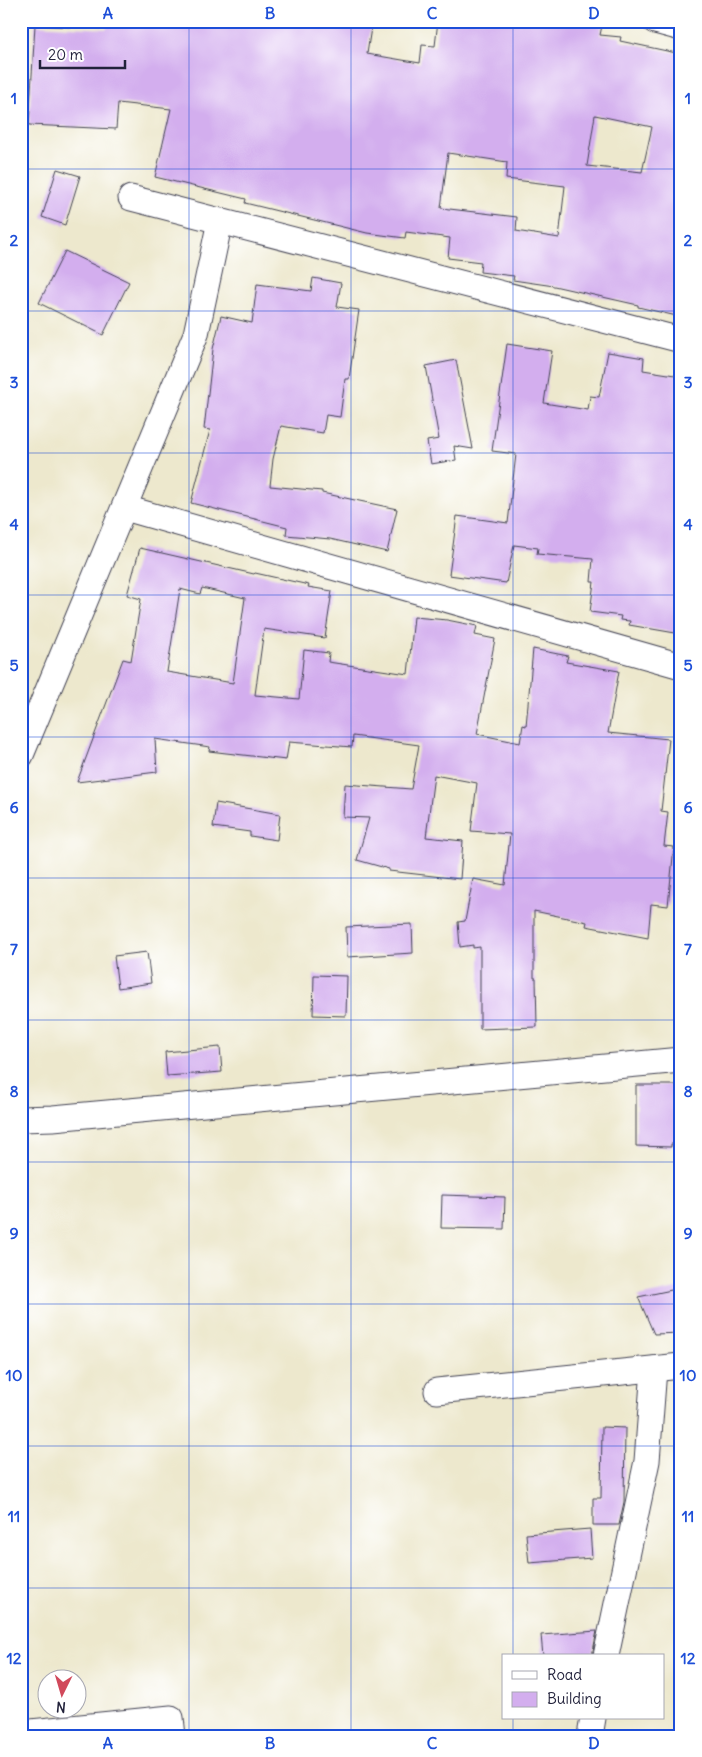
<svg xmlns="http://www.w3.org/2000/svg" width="702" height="1757" font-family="Delius,sans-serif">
<rect width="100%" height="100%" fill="#fff"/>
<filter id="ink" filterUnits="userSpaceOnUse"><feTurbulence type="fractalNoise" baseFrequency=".02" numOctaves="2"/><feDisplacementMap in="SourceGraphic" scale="10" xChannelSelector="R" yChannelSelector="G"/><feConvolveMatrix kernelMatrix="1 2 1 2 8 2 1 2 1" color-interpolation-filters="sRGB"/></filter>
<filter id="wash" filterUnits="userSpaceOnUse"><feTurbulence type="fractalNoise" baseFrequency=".0096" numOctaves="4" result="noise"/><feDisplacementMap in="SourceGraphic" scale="20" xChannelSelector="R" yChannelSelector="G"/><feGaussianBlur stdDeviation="1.12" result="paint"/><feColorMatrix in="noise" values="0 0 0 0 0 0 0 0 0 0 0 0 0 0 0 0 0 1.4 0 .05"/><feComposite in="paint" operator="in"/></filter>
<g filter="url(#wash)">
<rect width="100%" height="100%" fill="#ede8cd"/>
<g id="blocks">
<!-- building -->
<g fill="#d3aeee" fill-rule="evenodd">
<path d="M107,21H372L367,54L420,63L422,45L435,46L438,21H603L600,35L621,37L620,41L681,54V317L638,307V305L554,286L513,280L514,276L480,272L481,262L448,258L450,238L406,232L405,238L367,233L245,203L246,199L155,177L171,109L118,103L116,129L29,125L35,25L107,29ZM595,115L652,127L642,172L587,166ZM448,153L507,162L506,179L565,186L559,238L516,231L517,217L441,208Z"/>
<polygon points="57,169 80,176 65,225 42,217"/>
<polygon points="65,251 129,282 103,335 39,303"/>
<polygon points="313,278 341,283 337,307 359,310 349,379 345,379 340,417 326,415 323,433 281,426 273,459 270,486 322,491 322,493 397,509 387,552 330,539 286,535 287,527 191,503 210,430 204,429 213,349 221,316 252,323 257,284 311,291"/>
<polygon points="507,344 552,351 544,403 588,410 590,396 599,397 608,352 644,358 643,370 681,376 681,634 629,625 630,621 620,620 621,616 590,612 594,582 591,582 593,559 537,554 538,548 514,545 506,583 449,575 457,516 508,523 516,454 492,451"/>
<polygon points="456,360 473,449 454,446 456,460 431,464 427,441 439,439 426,366"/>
<path d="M140,548L254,574L255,573L309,585L308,587L332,591L325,638L264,629L255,695L299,699L304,650L329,653L328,662L408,674L414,617L447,620L477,626L475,635L495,639L477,734L520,743L523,725L526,726L533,649L568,656L566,662L619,671L608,733L669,739L661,811L668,812L664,846L674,847L668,906L651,904L648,938L586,926L587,922L534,911V978H536L537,1027L480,1029V947L473,948V945L460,947L458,922L465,921L473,879L505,885L510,834L471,831L477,783L434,775L426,837L463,841L460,879L389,871V869L357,860L369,818L343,817L345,784L411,789L419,745L353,736L352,747L289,742L286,760L209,751L210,747L155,739L157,772L77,782L123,659L131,661L141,599L127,595ZM202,588L245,598L233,683L167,672L180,589L200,594Z"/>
<polygon points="216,803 280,814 277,840 250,836 250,832 213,827"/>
<polygon points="412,924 413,953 347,957 346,927"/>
<polygon points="147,952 151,983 118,988 114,956"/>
<polygon points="314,975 347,976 346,1016 313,1015"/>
<polygon points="220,1047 222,1072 167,1076 165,1052"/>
<polygon points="636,1085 677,1085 677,1144 671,1144 671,1147 636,1146"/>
<polygon points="442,1195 505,1197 504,1229 441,1228"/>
<polygon points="681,1288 681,1333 654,1334 638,1297"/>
<polygon points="602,1427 625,1428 624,1502 619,1525 593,1525 593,1498 601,1498"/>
<polygon points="590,1529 592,1558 529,1563 526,1534"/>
<polygon points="597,1631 592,1656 543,1656 541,1635"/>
</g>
</g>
</g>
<g filter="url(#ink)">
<use href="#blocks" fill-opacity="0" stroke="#404051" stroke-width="1"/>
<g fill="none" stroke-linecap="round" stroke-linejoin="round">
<defs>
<g id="minor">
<polyline points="655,21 681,28"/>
<polyline points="131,198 681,340"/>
<polyline points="125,508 681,666"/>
<polyline points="21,755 196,334 220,221"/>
<polyline points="21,1119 53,1118 681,1060"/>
<polyline points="437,1391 681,1366"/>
<polyline points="606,1656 647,1461 654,1369"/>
<polyline points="21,1733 171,1718 173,1736"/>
<polyline points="590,1736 593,1718"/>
</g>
</defs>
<!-- minor casing -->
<use href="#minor" stroke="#404051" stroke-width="27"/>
<!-- minor -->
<use href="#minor" stroke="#fff" stroke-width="25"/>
</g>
</g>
<!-- grid -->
<path fill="none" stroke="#1d4ed8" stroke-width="1" stroke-opacity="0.55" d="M189,21V1736M351,21V1736M513,21V1656M21,169H681M21,311H681M21,453H681M21,595H681M21,737H681M21,878H681M21,1020H681M21,1162H681M21,1304H681M21,1446H681M21,1588H681M513,1718V1736"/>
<!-- margin -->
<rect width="702" height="1757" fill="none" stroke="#fff" stroke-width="55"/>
<!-- legend -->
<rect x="502" y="1654" width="162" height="65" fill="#ffffff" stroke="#a7a7b1"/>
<rect x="512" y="1671" width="25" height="8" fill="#ffffff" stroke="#a7a7b1"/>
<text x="547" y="1680" font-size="15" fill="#22223b">Road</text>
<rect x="512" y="1692" width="25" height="15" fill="#d3aeee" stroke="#a7a7b1"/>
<text x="547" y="1704" font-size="15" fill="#22223b">Building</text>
<!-- north arrow -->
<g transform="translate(62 1694) rotate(185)"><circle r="24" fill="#ffffff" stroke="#a7a7b1"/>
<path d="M0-4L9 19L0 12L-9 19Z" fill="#d1495b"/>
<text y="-8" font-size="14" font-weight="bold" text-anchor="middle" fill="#22223b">N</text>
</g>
<!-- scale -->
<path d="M40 60v8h85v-8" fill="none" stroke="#22223b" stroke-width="2.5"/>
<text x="48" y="60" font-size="15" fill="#22223b" stroke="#ffffff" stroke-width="4" paint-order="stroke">20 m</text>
<rect x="28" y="28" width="646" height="1702" fill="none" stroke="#1d4ed8" stroke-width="2"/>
<g font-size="16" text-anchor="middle" font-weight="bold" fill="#1d4ed8">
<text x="108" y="19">A</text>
<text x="270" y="19">B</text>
<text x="432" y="19">C</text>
<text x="594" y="19">D</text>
<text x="14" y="104">1</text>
<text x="688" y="104">1</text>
<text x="14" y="246">2</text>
<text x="688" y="246">2</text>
<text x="14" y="388">3</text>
<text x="688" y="388">3</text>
<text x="14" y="530">4</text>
<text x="688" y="530">4</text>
<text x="14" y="671">5</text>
<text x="688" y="671">5</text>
<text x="14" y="813">6</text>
<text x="688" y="813">6</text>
<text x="14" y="955">7</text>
<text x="688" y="955">7</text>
<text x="14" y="1097">8</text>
<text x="688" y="1097">8</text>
<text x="14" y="1239">9</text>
<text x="688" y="1239">9</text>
<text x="14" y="1381">10</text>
<text x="688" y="1381">10</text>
<text x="14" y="1522">11</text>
<text x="688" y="1522">11</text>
<text x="14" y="1664">12</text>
<text x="688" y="1664">12</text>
<text x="108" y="1749">A</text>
<text x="270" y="1749">B</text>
<text x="432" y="1749">C</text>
<text x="594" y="1749">D</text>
</g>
</svg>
